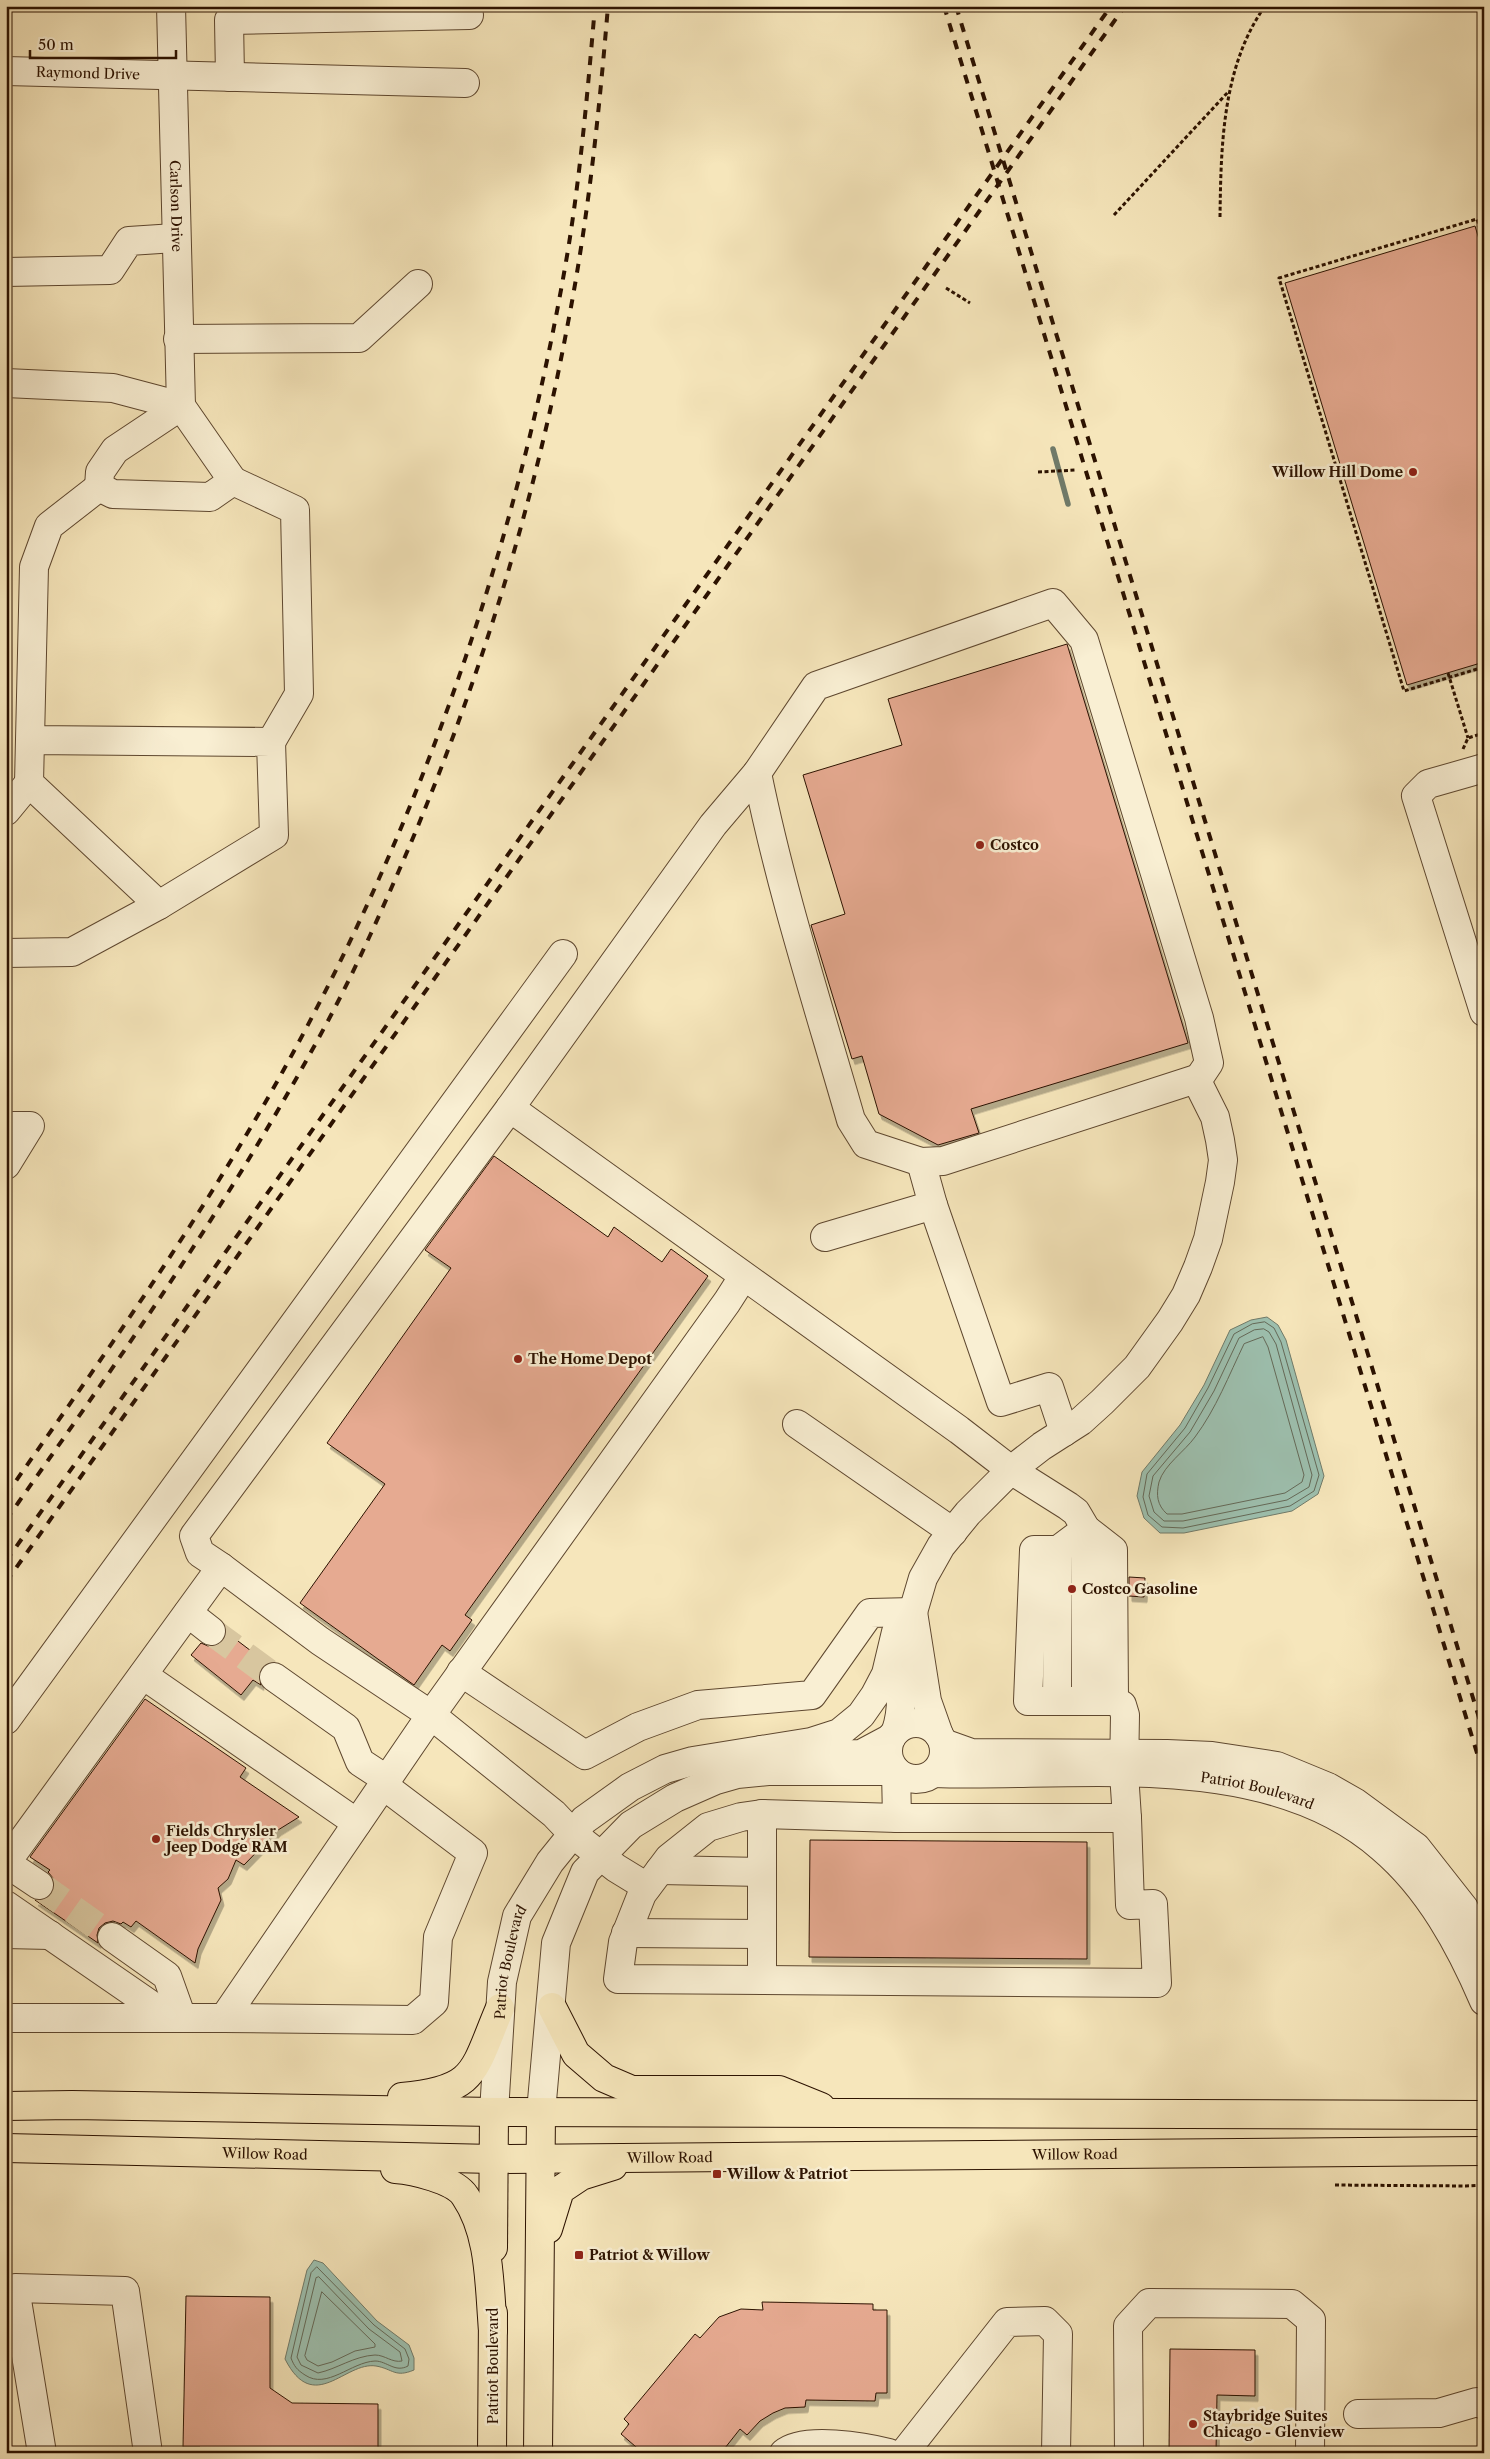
<svg xmlns="http://www.w3.org/2000/svg" width="1490" height="2459" font-family="'Libre Caslon Text',serif">
<defs>
<filter id="shadow"><feDropShadow dx="3" dy="5.5" stdDeviation="0" flood-color="#0004"/></filter>
</defs>
<rect width="100%" height="100%" fill="#f6e6bb"/>
<filter id="stains"><feTurbulence type="fractalNoise" baseFrequency=".004" numOctaves="4"/><feColorMatrix values="0 0 0 0 .2 0 0 0 0 .09 0 0 0 0 .02 0 0 0 .5 -.17"/></filter>
<radialGradient id="worn" r=".72"><stop offset=".6" stop-color="#630" stop-opacity="0"/><stop offset="1" stop-color="#630" stop-opacity=".3"/></radialGradient>
<!-- water -->
<g fill="#9dc0af" stroke="#707a69">
<polygon points="1267,1317 1278,1325 1286,1340 1324,1476 1318,1494 1292,1511 1184,1533 1160,1533 1144,1518 1137,1496 1142,1472 1180,1425 1204,1385 1230,1330 1251,1320"/>
<path d="M314,2260L323,2263L377,2321L409,2345L414,2358V2370C395,2378 393,2369 376,2366C345,2361 314,2416 285,2359L307,2270Z"/>
</g>
<g fill="none" stroke-linecap="round" stroke-linejoin="round">
<!-- shore -->
<g stroke="#646958" stroke-width="1">
<polygon points="1265,1322 1274,1328 1281,1342 1319,1475 1314,1491 1290,1506 1183,1528 1162,1527 1148,1515 1143,1497 1147,1474 1185,1428 1208,1388 1234,1334 1252,1324"/>
<polygon points="1264,1329 1269,1332 1276,1344 1312,1475 1309,1487 1287,1500 1183,1521 1164,1521 1154,1512 1149,1496 1153,1476 1190,1432 1214,1391 1239,1338 1254,1330"/>
<path d="M1263,1337L1268,1347L1304,1475L1302,1482L1285,1493L1182,1514H1167C1157,1505 1156,1495 1159,1482C1164,1465 1185,1451 1195,1437C1216,1409 1229,1375 1244,1344Z"/>
<path d="M317,2267L374,2325L405,2349L409,2359L408,2366C395,2373 387,2361 375,2361C351,2362 327,2390 305,2375C297,2370 294,2366 291,2358L311,2273Z"/>
<path d="M319,2277L369,2329L400,2352L402,2361C392,2363 385,2355 375,2355C354,2356 337,2369 318,2373L301,2365L297,2357L316,2278Z"/>
<polygon points="322,2292 375,2344 375,2347 355,2351 332,2362 318,2366 307,2360 305,2356"/>
</g>
<!-- stream -->
<polyline stroke="#707a69" stroke-width="5.5" points="1053,449 1068,504"/>
</g>
<!-- building -->
<g fill="#e6aa91" stroke="#2c1200" filter="url(#shadow)">
<polygon points="1475,226 1484,256 1484,662 1407,685 1285,283"/>
<polygon points="1067,644 1188,1043 971,1109 979,1133 938,1145 879,1114 862,1056 852,1059 811,925 845,914 803,775 902,745 888,699"/>
<polygon points="494,1156 608,1237 614,1227 662,1262 671,1249 708,1276 465,1615 472,1620 450,1651 442,1645 414,1685 300,1603 385,1484 327,1443 451,1268 425,1250"/>
<polygon points="1129,1577 1145,1578 1144,1597 1129,1596"/>
<polygon points="226,1632 267,1663 262,1668 259,1675 261,1685 253,1680 241,1695 191,1655 201,1643 208,1646 217,1645 224,1640"/>
<polygon points="145,1699 246,1768 240,1777 299,1817 278,1830 244,1865 236,1860 228,1879 218,1888 221,1900 198,1949 195,1963 136,1921 131,1927 123,1922 121,1924 113,1921 105,1923 99,1928 97,1935 98,1943 35,1900 46,1899 52,1893 55,1886 53,1878 48,1872 50,1870 30,1857"/>
<polygon points="810,1840 1087,1842 1087,1959 809,1957"/>
<polygon points="186,2296 270,2297 270,2388 292,2403 378,2404 378,2453 200,2453 200,2447 183,2447"/>
<polygon points="762,2302 873,2304 873,2310 887,2310 887,2393 876,2393 875,2401 806,2400 805,2407 785,2408 773,2413 760,2421 747,2435 740,2429 721,2453 643,2453 621,2434 629,2424 624,2419 695,2334 700,2338 719,2317 741,2309 763,2310"/>
<polygon points="1170,2349 1255,2350 1255,2396 1217,2395 1216,2453 1169,2453"/>
</g>
<g fill="none" stroke-linecap="round" stroke-linejoin="round">
<!-- minor-tunnel -->
<g stroke="#d8c69f" stroke-width="28" stroke-dasharray="28 14" stroke-linecap="butt">
<polyline points="211,1631 274,1677"/>
<polyline points="39,1885 112,1937"/>
</g>
<defs>
<g id="minor">
<path id="s1" d="M171,6L181,406"/>
<path id="s2" d="M6,71L465,83"/>
<polyline points="230,77 229,20 469,15"/>
<polyline points="6,272 110,270 129,241 175,238"/>
<polyline points="178,339 359,338 418,284"/>
<polyline points="6,383 113,388 181,406 233,481 210,497 113,494 99,487 100,472 115,450 181,406"/>
<polyline points="233,481 295,510 299,694 271,742"/>
<polyline points="30,740 271,742 274,835 159,905 29,783 34,567 49,526 99,487"/>
<polyline points="1484,768 1428,784 1416,796 1484,1012"/>
<polyline points="757,773 816,686 1053,603 1084,640 1199,1018 1209,1063 1197,1081"/>
<polyline points="6,811 29,783"/>
<polyline points="6,953 72,952 159,905"/>
<polyline points="6,1126 30,1126 6,1165"/>
<polyline points="933,1205 1001,1402 1049,1387 1064,1432"/>
<polyline points="825,1237 933,1205 921,1162"/>
<polyline points="797,1424 953,1532"/>
<polyline points="1086,1529 1058,1550 1034,1550 1028,1701 1114,1701 1122,1705 1125,1715 1124,1773 1127,1818"/>
<polyline points="1086,1529 1086,1700"/>
<polyline points="221,1567 200,1553 194,1536 510,1108"/>
<polyline points="913,1612 927,1701 939,1735"/>
<polyline points="188,1613 211,1631"/>
<polyline points="461,1672 585,1755 638,1727 698,1705 812,1695 870,1613 913,1612"/>
<polyline points="143,1675 357,1823"/>
<polyline points="274,1677 346,1728 360,1762 386,1779"/>
<polyline points="1057,1701 1058,1550"/>
<polyline points="6,1720 563,954"/>
<circle cx="916" cy="1751" r="28"/>
<path d="M896,1731C905,1704 900,1677 898,1649"/>
<polyline points="943,1743 971,1753 1167,1754 1212,1756 1277,1766 1328,1787 1356,1803 1416,1847 1464,1908 1484,1950"/>
<path d="M761,1750L811,1742L839,1733L861,1715L875,1695L886,1674L896,1632L913,1612L923,1578L941,1546L968,1513L1011,1470L1042,1446L1081,1421L1102,1402L1137,1367L1170,1321L1186,1295L1198,1267L1208,1239L1220,1182L1223,1160L1220,1140L1215,1117L1196,1079L943,1161L921,1162L866,1144L851,1120C818,1005 781,891 757,773L713,825L510,1108L959,1430L1011,1470L1068,1506L1076,1512L1086,1529L1113,1550L1114,1701"/>
<path id="s3" d="M934,1773C1076,1778 1266,1746 1382,1848C1429,1888 1460,1945 1484,2001"/>
<polygon points="762,1814 897,1818 1127,1818 1130,1905 1153,1904 1157,1983 618,1979 623,1942 642,1894 669,1858 708,1827 741,1817"/>
<polyline points="762,1814 762,1980"/>
<polyline points="6,1863 221,1567 320,1641 431,1715 224,2018 6,2018"/>
<polyline points="6,1863 39,1885"/>
<polyline points="660,1870 762,1872"/>
<polyline points="647,1887 616,1868 573,1834 554,1814 431,1715 727,1302 743,1277"/>
<polyline points="6,1905 170,2018"/>
<polyline points="626,1933 762,1934"/>
<polyline points="6,1934 50,1935"/>
<polyline points="112,1937 167,1976 182,2018"/>
<polyline points="224,2018 413,2020 434,2002 438,1937 473,1853 383,1785"/>
<path id="s4" d="M494,2112L502,1982L517,1916L550,1862L584,1820L630,1787L665,1769L693,1761L761,1750L795,1755L861,1754L891,1738"/>
<polyline points="541,2112 556,1943 585,1872 631,1825 675,1798 716,1780 737,1774 768,1771 896,1771 897,1818"/>
<polyline points="1358,2414 1439,2413 1477,2402 1484,2405"/>
<polyline points="42,2453 15,2288 125,2291 148,2453"/>
<path d="M784,2453C803,2436 866,2447 889,2453"/>
<polyline points="904,2453 1007,2322 1045,2321 1058,2334 1056,2453"/>
<polyline points="1129,2453 1128,2326 1149,2303 1292,2304 1311,2320 1310,2453"/>
</g>
<g id="major">
<polyline points="552,2007 576,2054 604,2078 632,2090 779,2090 821,2107"/>
<path d="M402,2097C478,2090 473,2071 500,2008"/>
<polyline points="6,2106 72,2105 494,2112 1484,2115"/>
<path id="s5" d="M6,2148L493,2159L1484,2151"/>
<path d="M395,2169C413,2170 455,2180 465,2196C491,2234 489,2286 493,2330"/>
<polyline points="548,2229 560,2190 581,2176 613,2166"/>
<polyline points="493,2248 494,2112"/>
<polyline points="492,2453 493,2313"/>
<polyline points="538,2453 541,2112"/>
</g>
</defs>
<!-- minor casing -->
<use href="#minor" stroke="#5e472f" stroke-width="30"/>
<!-- major casing -->
<use href="#major" stroke="#2c1200" stroke-width="30"/>
<!-- path -->
<g stroke="#2c1200" stroke-width="3" stroke-dasharray="4 2.5" stroke-linecap="butt">
<polyline points="1114,215 1229,91"/>
<path d="M1220,217C1221,146 1222,67 1265,6"/>
<polyline points="1484,242 1477,219 1279,278 1404,691 1484,667"/>
<polyline points="946,288 970,303"/>
<polyline points="1038,472 1076,470"/>
<polyline points="1448,673 1468,738"/>
<polyline points="1463,749 1468,738 1484,733"/>
<polyline points="1335,2185 1466,2186 1484,2185"/>
</g>
<!-- minor -->
<use href="#minor" stroke="#f9efd3" stroke-width="28"/>
<!-- major -->
<use href="#major" stroke="#f6e6bb" stroke-width="28"/>
<!-- rail -->
<g stroke="#2c1200" stroke-width="4" stroke-dasharray="9 9" stroke-linecap="butt">
<polyline points="944,6 1484,1776"/>
<polyline points="956,6 1484,1734"/>
<path d="M6,1495C103,1357 201,1219 283,1071C424,817 520,536 568,250C581,169 588,87 595,6"/>
<path d="M6,1520C121,1357 236,1194 330,1017C357,966 381,912 404,859C477,689 533,510 567,328C588,221 599,114 608,6"/>
<polyline points="6,1561 1111,6"/>
<polyline points="6,1582 1125,6"/>
</g>
</g>
<!-- markers -->
<g fill="#8f2418" stroke="#f9efd3" stroke-width="2">
<circle cx="1413" cy="472" r="5"/>
<circle cx="980" cy="845" r="5"/>
<circle cx="518" cy="1359" r="5"/>
<circle cx="1072" cy="1589" r="5"/>
<circle cx="156" cy="1839" r="5"/>
<rect x="712" y="2169" width="10" height="10" rx="2.5"/>
<rect x="574" y="2250" width="10" height="10" rx="2.5"/>
<circle cx="1193" cy="2424" r="5"/>
</g>
<g text-anchor="middle" dominant-baseline="central" stroke-width="5" stroke-linejoin="round" paint-order="stroke">
<!-- street labels -->
<g font-size="14" fill="#2c1200" stroke="#f9efd3">
<text stroke="none"><textPath href="#s2" startOffset="82">Raymond Drive</textPath></text>
<text stroke="none"><textPath href="#s1" startOffset="200">Carlson Drive</textPath></text>
<text stroke="none"><textPath href="#s3" startOffset="325">Patriot Boulevard</textPath></text>
<text stroke="none"><textPath href="#s4" startOffset="151">Patriot Boulevard</textPath></text>
<text stroke="none"><textPath href="#s5" startOffset="259">Willow Road</textPath></text>
<text stroke="none"><textPath href="#s5" startOffset="1069">Willow Road</textPath></text>
<text stroke="none"><textPath href="#s5" startOffset="664">Willow Road</textPath></text>
<text transform="translate(493 2366) rotate(-90)">Patriot Boulevard</text>
</g>
<!-- poi labels -->
<g font-size="14" font-weight="bold" fill="#2c1200" stroke="#f9efd3" text-anchor="start">
<text x="1403" y="472" text-anchor="end">Willow Hill Dome</text>
<text x="990" y="845">Costco</text>
<text x="528" y="1359">The Home Depot</text>
<text x="1082" y="1589">Costco Gasoline</text>
<text x="166" y="1831">Fields Chrysler<tspan x="166" dy="16">Jeep Dodge RAM</tspan></text>
<text x="727" y="2174">Willow &amp; Patriot</text>
<text x="589" y="2255">Patriot &amp; Willow</text>
<text x="1203" y="2416">Staybridge Suites<tspan x="1203" dy="16">Chicago - Glenview</tspan></text>
</g>
</g>
<!-- margin -->
<rect width="1490" height="2459" fill="none" stroke="#f6e6bb" stroke-width="25"/>
<rect x="8" y="8" width="1475" height="2444" fill="none" stroke="#2c1200" stroke-width="2.5"/>
<rect x="12" y="12" width="1465" height="2434" fill="none" stroke="#2c1200"/>
<!-- scale -->
<path d="M30 50v8h146v-8" fill="none" stroke="#2c1200" stroke-width="2.5"/>
<text x="38" y="50" font-size="15" fill="#2c1200" stroke="#f9efd3" stroke-width="4" paint-order="stroke">50 m</text>
<rect width="100%" height="100%" filter="url(#stains)"/>
<rect width="100%" height="100%" fill="url(#worn)"/>
</svg>
